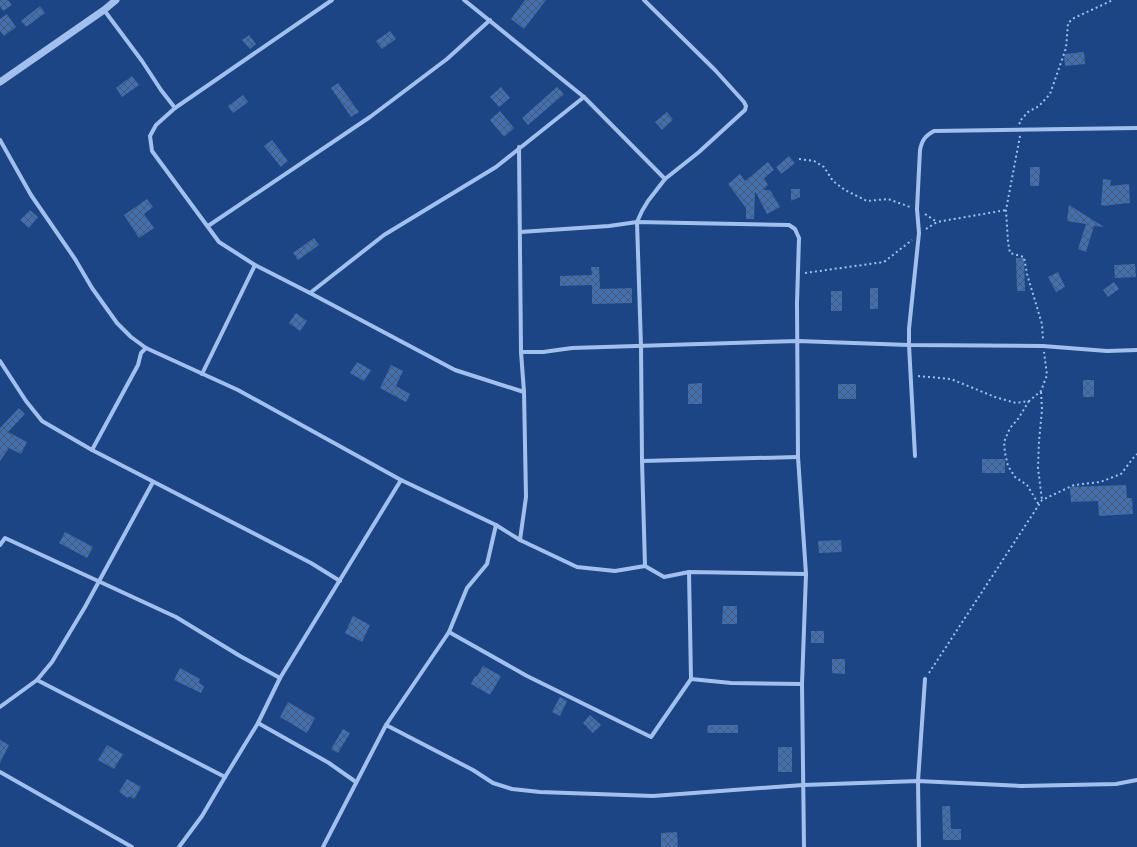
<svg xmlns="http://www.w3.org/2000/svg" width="1137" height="847" font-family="Rubik,sans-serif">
<defs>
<pattern id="building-cross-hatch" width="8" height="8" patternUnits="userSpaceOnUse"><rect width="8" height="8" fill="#446fae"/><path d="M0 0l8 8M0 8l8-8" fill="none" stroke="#495a73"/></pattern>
</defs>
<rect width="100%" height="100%" fill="#1b4585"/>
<!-- building -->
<g fill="url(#building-cross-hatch)">
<polygon points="0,0 8,0 12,5 3,11 0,6"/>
<polygon points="525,0 546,0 524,29 511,19"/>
<polygon points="40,6 45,13 26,27 21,21"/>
<polygon points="7,14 16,27 4,36 0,31 0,19"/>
<polygon points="390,31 396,39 382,49 376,41"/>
<polygon points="249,35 256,44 250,49 242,40"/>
<polygon points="1084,52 1085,64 1065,66 1064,54"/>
<polygon points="132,76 139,85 122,97 116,88"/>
<polygon points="338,83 359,112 351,117 331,88"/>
<polygon points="501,87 510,98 499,107 490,97"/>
<polygon points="557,87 564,94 528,125 522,118"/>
<polygon points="243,95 248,102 233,113 228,106"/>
<polygon points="500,111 514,128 504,137 490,120"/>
<polygon points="667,112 673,120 662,130 655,122"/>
<polygon points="272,140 288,161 281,167 264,146"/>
<polygon points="789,156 795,163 781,174 776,167"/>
<polygon points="768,162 774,170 764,178 768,185 763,190 770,190 780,207 767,214 755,191 754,219 746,219 746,208 728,184 740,174 745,181"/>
<polygon points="1030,167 1040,167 1039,186 1030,186"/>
<polygon points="1103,179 1111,180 1110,186 1129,184 1130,203 1109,205 1108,206 1101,205"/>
<polygon points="791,189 800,189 800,197 791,201"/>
<polygon points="147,199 153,207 144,214 154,228 139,238 124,215"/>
<polygon points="1069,205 1104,227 1094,226 1086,252 1078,249 1086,224 1067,221"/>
<polygon points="30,210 38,217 29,228 20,220"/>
<polygon points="314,238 319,245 298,260 293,253"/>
<polygon points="1016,258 1024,258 1025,291 1017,291"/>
<polygon points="1135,264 1136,277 1115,278 1114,265"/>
<polygon points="591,267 599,267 600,289 632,288 632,303 592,304 592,285 560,286 560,276 592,275"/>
<polygon points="1058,272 1065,287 1056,292 1048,277"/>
<polygon points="1114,282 1119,289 1108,297 1103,290"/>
<rect x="870" y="288" width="8" height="21"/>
<rect x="831" y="291" width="11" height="20"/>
<polygon points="296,313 307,321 300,331 289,323"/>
<polygon points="357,362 371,370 364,381 350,373"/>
<polygon points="391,365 403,371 396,386 410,394 406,402 380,388"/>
<rect x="1083" y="380" width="11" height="17"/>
<polygon points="702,383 702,404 688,404 688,384"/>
<rect x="838" y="384" width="18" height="15"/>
<polygon points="19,408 25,414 8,432 27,442 21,454 9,448 0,461 0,428"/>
<rect x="982" y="459" width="23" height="14"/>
<polygon points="1126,485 1127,498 1132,498 1133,514 1099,516 1098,501 1071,502 1070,487"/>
<polygon points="65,532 93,547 87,558 59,543"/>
<polygon points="841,540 842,552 819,553 818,541"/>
<polygon points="723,606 737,606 737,624 722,624"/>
<polygon points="353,616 370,625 362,642 345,633"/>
<rect x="811" y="631" width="13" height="12"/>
<polygon points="832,659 845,659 845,674 832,673"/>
<polygon points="483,666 501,676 490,695 471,684 475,676 477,676"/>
<polygon points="180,668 200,679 199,683 204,686 201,693 174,680"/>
<polygon points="560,697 567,701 560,716 552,712"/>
<polygon points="288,702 315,718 307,733 280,717"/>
<polygon points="590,715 601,725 593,733 583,723"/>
<polygon points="708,725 738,725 738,733 707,733"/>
<polygon points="343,729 350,733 338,753 331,749"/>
<polygon points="0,740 9,745 0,763"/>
<polygon points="107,745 123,754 114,769 98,760"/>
<rect x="778" y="747" width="14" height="25"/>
<polygon points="127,779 141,787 134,799 129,796 128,798 119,792"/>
<polygon points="942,806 950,806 951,829 961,829 961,840 943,840"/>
<polygon points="677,832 678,847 661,847 661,833"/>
</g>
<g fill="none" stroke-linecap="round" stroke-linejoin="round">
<!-- path -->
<g stroke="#a2c0eb" stroke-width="2" stroke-dasharray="2 3" stroke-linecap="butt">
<polyline points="1020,124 1019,122 1028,112 1039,106 1050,94 1066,48 1068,23 1074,18 1113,0"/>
<polyline points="1020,136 1006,210 1008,242 1010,253 1024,257 1027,274 1042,324 1043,340"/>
<polyline points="799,159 814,161 824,167 833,181 845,190 867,201 888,199 910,207"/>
<polyline points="925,214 937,222"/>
<polyline points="926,229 937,222 1006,210"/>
<polyline points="805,273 884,262 912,240"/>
<polyline points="918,376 951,379 995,397 1016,403 1029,401 1041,391 1047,375 1044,352"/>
<polyline points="1041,392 1042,410 1039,441 1038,468 1042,500"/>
<polyline points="1029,401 1018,419 1010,428 1004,442 1005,453 1008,466 1015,477 1027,485 1039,505"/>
<polyline points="929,673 1042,500 1074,485 1100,482 1121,474 1134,457 1137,454"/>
</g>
<!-- minor -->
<g stroke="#a2c0eb" stroke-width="4">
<polyline points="464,0 584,97 665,179"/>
<polyline points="644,0 715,70 744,102 746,106 745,110 699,152 665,179 648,201 642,211 637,222 641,346 642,461 645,566"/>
<polyline points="104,10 142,61 161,90 175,108 156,125 150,136 152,151 219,242 255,265 310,293 455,370 524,392"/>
<polyline points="175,108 332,0"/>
<polyline points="0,140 31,195 75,259 92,288 117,323 131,337 146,348 238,390 401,480 496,525 520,540 577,567 615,571 645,566 664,577 689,572 806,574"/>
<polyline points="519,147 521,352 524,392 526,497 520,540"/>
<polyline points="208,226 370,117 447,59 490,20"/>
<polyline points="520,232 609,226 637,222 789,225 795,229 799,238 797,303 798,457 806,574 802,684 804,847"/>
<polyline points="310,293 384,235 496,167 584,97"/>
<polyline points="521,352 543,352 572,348 798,341 909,345 1043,346 1107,351 1137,350"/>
<polyline points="0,361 26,401 42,421 92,450 311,563 340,581"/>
<polyline points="202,374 255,265"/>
<polyline points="92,450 138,365 141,353 146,348"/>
<path d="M915,456L909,345V329L919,233L917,209L920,150C922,140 925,136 934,131L1137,128"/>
<polyline points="642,461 798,457"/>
<polyline points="0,545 5,538 176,617 240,656 280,678"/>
<polyline points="449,632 527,676 651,737 691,679 689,572"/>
<polyline points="691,679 731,683 802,684"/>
<polyline points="37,680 225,777"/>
<polyline points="0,707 37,680 52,662 85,607 153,482"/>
<polyline points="258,723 329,763 356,782"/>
<polyline points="386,725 473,770 493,783 512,789 540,792 653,796 803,785 918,781 1021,786 1116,784 1137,780"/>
<polyline points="0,772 132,847"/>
<polyline points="179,847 202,816 225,777 258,723 280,678 401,480"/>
<polyline points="323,847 386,725 449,632 467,588 487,564 496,525"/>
<polyline points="919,847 918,781 925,679"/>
</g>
<!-- tertiary -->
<polyline stroke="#a2c0eb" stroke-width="7" points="0,82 104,10 116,0"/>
</g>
</svg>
